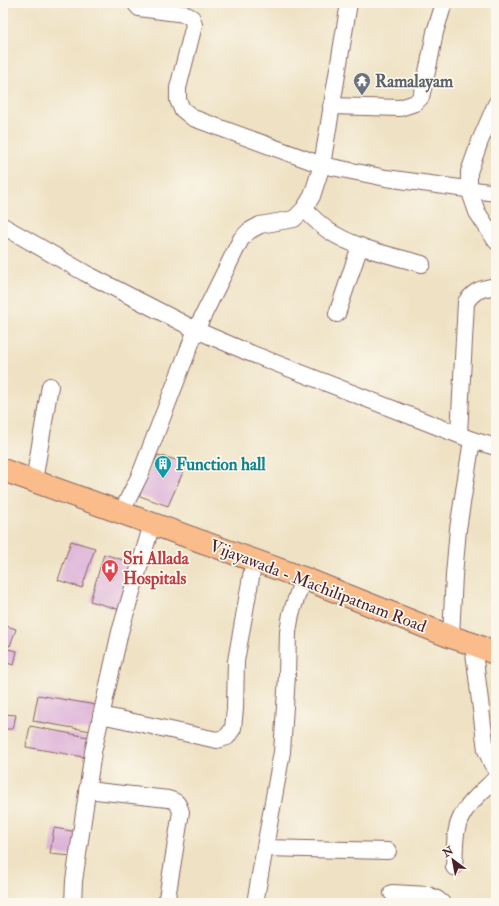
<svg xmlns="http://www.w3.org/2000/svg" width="499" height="906" font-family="'IM FELL Double Pica',serif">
<rect width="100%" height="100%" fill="#fbf7ec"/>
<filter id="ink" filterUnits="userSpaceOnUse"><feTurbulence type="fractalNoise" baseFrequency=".025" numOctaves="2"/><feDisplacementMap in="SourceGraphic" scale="8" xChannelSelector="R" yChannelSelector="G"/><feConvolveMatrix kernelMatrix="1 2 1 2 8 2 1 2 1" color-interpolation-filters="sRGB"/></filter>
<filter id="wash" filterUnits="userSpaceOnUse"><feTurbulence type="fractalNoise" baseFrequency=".012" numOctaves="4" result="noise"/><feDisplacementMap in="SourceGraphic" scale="16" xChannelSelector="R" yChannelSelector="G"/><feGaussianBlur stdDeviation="0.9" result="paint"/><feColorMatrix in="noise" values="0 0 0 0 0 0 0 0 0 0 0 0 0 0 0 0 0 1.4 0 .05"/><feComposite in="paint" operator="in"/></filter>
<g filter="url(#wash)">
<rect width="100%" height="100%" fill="#efe2c4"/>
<g id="blocks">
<!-- building -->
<g fill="#deb4d9">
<polygon points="158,455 187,463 168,506 137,495"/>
<polygon points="71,541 95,548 82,588 58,580"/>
<polygon points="104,554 139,565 124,611 90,601"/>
<polygon points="3,625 16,629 10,646 3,644"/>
<polygon points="3,648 17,651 14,665 3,662"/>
<polygon points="38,695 96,705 91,731 33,721"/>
<polygon points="3,714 16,715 13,729 3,729"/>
<polygon points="30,726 88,737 84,757 26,747"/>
<polygon points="54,828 77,832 72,856 50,854"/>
</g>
</g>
</g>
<g filter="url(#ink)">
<use href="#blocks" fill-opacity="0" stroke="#846361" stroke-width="1"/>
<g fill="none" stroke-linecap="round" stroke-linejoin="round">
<defs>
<g id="street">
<polyline points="135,3 139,8 185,14 192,18 194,25 178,88 178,100 182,109 193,118 322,165 386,178 496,193"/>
<polyline points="496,104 480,141 469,172 469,189 477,212 496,241"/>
<polyline points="331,106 400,108 415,103 421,97 429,63 435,32 444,3"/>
<path d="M304,209C312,217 320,225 329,231C354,248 394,256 422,264"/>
<polyline points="3,226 85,273 196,330 245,351 472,440 496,447"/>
<polyline points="337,314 360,246"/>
<path d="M459,434L466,302C476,289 481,289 496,286"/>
<polyline points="34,481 50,386"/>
<polyline points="121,513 140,475 196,330 241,239 249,231 260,225 294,219 304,209 312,196 322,165 349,3"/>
<polyline points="451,637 454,575 458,529 472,440"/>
<polyline points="473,644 486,750 492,764 496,769"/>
<polyline points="101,715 217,740 227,737 233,728 235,709 236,661 254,560"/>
<path d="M87,790L168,799C177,801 178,803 181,812L167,898V903"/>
<polyline points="265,848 388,851"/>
<path d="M454,867C455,855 454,840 457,829C461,808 481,793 496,778"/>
<polyline points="392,893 428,895 437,899 442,903"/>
<polyline points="73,903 74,881 93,752 120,632 152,524"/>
<polyline points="255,903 282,752 287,676 288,632 291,614 303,578"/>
</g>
<polyline id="highway" points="3,470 303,578 451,637 473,644 496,654"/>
</defs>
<!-- street casing -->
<use href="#street" stroke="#846361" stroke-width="18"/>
<!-- highway casing -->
<use href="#highway" stroke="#846361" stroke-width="24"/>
<!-- street -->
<use href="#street" stroke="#fff" stroke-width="16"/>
<!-- highway -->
<use href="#highway" stroke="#f9bc8a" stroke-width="22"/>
</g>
</g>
<!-- icons -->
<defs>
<symbol id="temple-pin" viewBox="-11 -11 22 30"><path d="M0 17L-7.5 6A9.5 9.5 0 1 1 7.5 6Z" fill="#6b7280" stroke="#fbf7ec"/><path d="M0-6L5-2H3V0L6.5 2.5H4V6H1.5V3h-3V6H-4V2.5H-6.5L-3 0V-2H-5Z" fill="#fff"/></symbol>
<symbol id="building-pin" viewBox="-11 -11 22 30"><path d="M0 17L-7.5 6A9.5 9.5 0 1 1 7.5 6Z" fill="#0f9aa8" stroke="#fbf7ec"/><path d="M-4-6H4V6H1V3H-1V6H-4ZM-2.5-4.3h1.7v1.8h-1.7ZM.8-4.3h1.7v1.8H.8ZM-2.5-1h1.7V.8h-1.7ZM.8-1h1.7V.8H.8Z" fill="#fff"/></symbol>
<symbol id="hospital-pin" viewBox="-11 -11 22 30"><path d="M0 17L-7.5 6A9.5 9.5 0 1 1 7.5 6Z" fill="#e0444e" stroke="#fbf7ec"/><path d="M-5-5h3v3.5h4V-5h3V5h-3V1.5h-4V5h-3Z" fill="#fff"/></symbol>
</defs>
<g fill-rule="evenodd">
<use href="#temple-pin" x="352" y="71" width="20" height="27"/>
<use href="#building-pin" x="153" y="454" width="20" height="27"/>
<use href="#hospital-pin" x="100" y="558" width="20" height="27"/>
</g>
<g text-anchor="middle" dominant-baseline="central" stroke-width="3.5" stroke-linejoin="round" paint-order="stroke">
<!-- worship labels -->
<g font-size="17" font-weight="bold" fill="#5b616d" stroke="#fbf7ec" text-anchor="start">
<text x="375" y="81">Ramalayam</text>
</g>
<!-- culture labels -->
<g font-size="17" font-weight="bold" fill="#0d838f" stroke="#fbf7ec" text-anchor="start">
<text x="176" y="464">Function hall</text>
</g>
<!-- health labels -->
<g font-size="17" font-weight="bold" fill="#be3a42" stroke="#fbf7ec" text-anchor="start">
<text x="123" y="558">Sri Allada<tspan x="123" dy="20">Hospitals</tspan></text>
</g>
<!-- street labels -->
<g font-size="17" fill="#4a1f2b" stroke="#fbf7ec">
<text transform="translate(318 586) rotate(21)">Vijayawada - Machilipatnam Road</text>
</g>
</g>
<!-- margin -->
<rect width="499" height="906" fill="none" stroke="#fbf7ec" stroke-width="16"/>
<!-- north arrow -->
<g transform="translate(453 860) rotate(328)" stroke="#fbf7ec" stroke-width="3" paint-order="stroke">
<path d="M0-3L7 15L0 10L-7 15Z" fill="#4a1f2b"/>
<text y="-6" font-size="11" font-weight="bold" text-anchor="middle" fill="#4a1f2b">N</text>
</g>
</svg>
